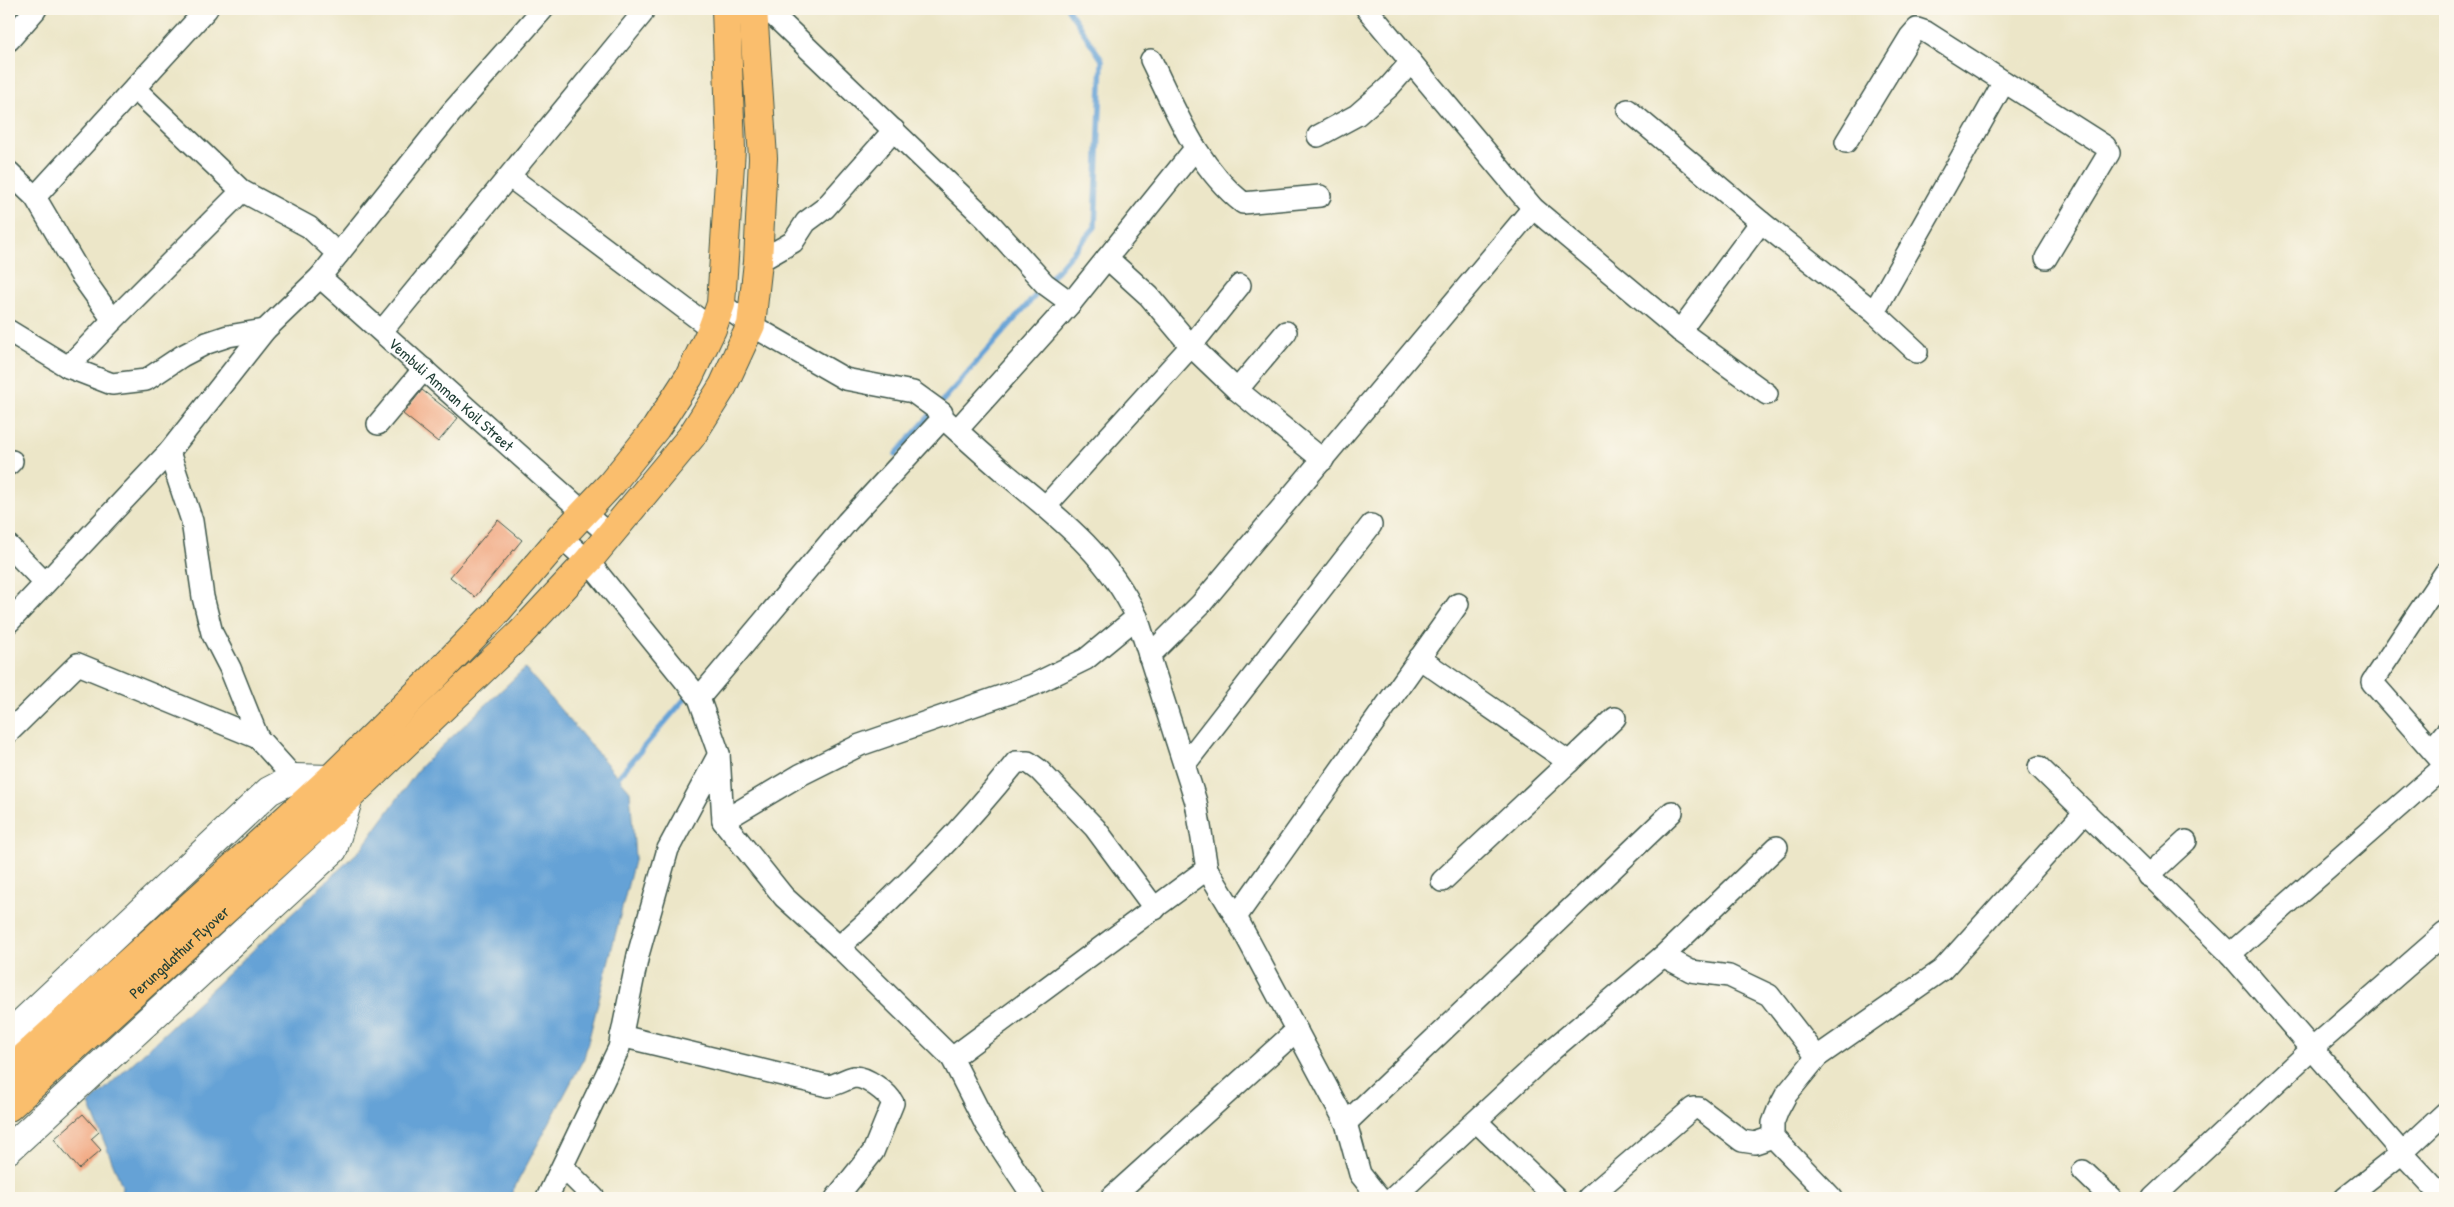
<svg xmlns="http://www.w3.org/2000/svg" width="2454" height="1207" font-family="'Patrick Hand',sans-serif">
<rect width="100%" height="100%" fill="#fbf7ec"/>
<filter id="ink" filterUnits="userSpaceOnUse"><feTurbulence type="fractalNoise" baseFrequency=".02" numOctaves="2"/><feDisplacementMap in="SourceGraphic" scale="10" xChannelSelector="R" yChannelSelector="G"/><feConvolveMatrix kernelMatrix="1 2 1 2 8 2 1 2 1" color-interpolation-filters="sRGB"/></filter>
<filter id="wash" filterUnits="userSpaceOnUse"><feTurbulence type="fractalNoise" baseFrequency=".0096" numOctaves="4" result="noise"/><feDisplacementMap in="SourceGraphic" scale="20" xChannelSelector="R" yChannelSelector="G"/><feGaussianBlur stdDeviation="1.12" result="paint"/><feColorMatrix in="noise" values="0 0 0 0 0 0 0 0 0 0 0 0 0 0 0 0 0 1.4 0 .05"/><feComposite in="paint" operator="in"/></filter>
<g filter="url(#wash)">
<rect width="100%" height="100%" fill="#ece6c8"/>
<!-- water -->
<polygon fill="#65a2d6" stroke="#427085" points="525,668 630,791 635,857 584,1058 509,1198 121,1198 122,1186 89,1104 361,849 421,766"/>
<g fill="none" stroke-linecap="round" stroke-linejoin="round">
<!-- stream -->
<g stroke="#65a2d6" stroke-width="5.5">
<polyline points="1048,281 1095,227 1102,60 1068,9"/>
<polyline points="939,405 1042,288"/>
<polyline points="896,454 933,412"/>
<polyline points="614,782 689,694"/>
</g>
</g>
<g id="blocks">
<!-- building -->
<g fill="#f1a37a">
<polygon points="422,390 458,418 438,442 403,414"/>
<polygon points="498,520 522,540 475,597 450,577"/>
<polygon points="83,1114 99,1132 91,1139 101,1150 79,1169 54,1139"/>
</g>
</g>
</g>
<g filter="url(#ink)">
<use href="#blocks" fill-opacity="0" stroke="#3e564a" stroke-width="1"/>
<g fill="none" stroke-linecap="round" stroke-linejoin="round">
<defs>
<g id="minor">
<polyline points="767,9 986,219 1045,284 1071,303 1107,258 1149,296 1191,346 1237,390 1323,460"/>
<polyline points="1367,9 1411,62"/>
<polyline points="9,40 36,9"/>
<path d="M1151,60C1176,111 1197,167 1243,203L1320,196"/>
<polyline points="135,89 242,191 309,227 338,254"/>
<polyline points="1628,110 1761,222"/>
<polyline points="1318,136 1357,115 1389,87 1411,62 1533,208 1680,331 1767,394"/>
<polyline points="1846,142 1910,37 1917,29 1926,32 2105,146 2109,153 2046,258"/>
<polyline points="9,172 35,197 81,275 113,320 68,367 112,384 146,380 182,356 207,343 228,336 265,330"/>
<polyline points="510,177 712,329"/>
<polyline points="35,197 207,9"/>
<polyline points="1107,258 1194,150"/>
<polyline points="758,262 793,242 806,222 825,208 894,130"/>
<path id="s1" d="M320,277L609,535"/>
<path d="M721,304L751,325L845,379L913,392L942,413L943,418C964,437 985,456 1006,474C1059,518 1107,554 1137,617L1196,802L1207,869L1236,917L1346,1123L1360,1174L1379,1198"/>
<polyline points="1874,312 2004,82"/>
<polyline points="113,320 242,191"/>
<polyline points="9,331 68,367"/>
<polyline points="382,331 642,14"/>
<polyline points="1680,331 1761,222 1874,312 1917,352"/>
<polyline points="1237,390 1286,332"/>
<polyline points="378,424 424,369"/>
<polyline points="957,430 1071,303"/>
<polyline points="169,452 192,521 203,597 212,633 230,668 258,738 294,778"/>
<polyline points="9,464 12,461"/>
<polyline points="1046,506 1191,346 1240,285"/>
<polyline points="561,537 588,561 699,698 719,754 723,821 784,897 839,947 952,1058 987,1127 1034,1198"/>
<polyline points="9,546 45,583"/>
<polyline points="2445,573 2372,682 2445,765"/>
<polyline points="9,622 169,452 265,330 320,277 451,113 543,9"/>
<polyline points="1149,656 1201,604 1533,208"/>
<polyline points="1419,658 1569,762 1442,881"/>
<polyline points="699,698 847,522 943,418"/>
<polyline points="9,732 78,664 258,738"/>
<polyline points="2432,749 2445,733"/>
<polyline points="1569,762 1615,718"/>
<polyline points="1185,764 1371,525"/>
<polyline points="2039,767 2230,954 2402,1153 2444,1198"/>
<polyline points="723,821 800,775 860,745 1033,685 1086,659 1137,617"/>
<polyline points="2148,876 2186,841"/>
<polyline points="1236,917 1458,604"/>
<path d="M839,947C904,889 962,830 1016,762H1028L1039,770L1095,828L1155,909"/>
<polyline points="2230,954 2445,766"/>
<polyline points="1663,956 1691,971 1729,976 1769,995 1817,1057"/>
<path d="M621,1036L828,1086C837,1085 845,1079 854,1077C866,1076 888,1093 893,1103L873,1152L836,1198"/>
<polyline points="952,1058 1207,869"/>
<polyline points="1477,1122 1556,1198"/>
<polyline points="1346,1123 1672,812"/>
<polyline points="563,1167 594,1198"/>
<polyline points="2083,1171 2111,1198"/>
<polyline points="547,1198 619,1048 638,955 668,849 719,754"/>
<polyline points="1111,1198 1297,1030"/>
<polyline points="1393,1198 1553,1049 1663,956 1777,847"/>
<polyline points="1588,1198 1693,1108 1699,1108 1742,1141 1755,1143 1773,1137"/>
<polyline points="1832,1198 1773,1137 1773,1123 1778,1110 1786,1095 1817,1057 1942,970 2084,813"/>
<polyline points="2153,1198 2312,1049 2445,933"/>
<polyline points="2345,1198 2402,1153 2445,1113"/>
</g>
<g id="tertiary">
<polyline points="9,1035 269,791 294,778 330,779"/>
<polyline points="9,1149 333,850 349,797"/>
</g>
<g id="primary">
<polyline points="9,1071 330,779 433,678 494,615 561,537 612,483 656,428 689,377 712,329 721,304 731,149 726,9"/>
<path id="s2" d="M9,1107L349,797L520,634L588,561L691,437L723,386L751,325L758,262L763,158L753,9"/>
</g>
</defs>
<!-- minor casing -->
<use href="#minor" stroke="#3e564a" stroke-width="24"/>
<!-- tertiary casing -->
<use href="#tertiary" stroke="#3e564a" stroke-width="30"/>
<!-- primary casing -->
<use href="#primary" stroke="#3e564a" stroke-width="30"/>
<!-- minor -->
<use href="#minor" stroke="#fff" stroke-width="21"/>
<!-- tertiary -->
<use href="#tertiary" stroke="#fff" stroke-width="28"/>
<!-- primary -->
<use href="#primary" stroke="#fabe6d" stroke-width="28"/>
</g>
</g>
<g text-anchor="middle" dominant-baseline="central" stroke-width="5" stroke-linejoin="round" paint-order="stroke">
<!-- street labels -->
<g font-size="16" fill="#1f3d34" stroke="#fbf7ec">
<text stroke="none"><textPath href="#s1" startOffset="176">Vembuli Amman Koil Street</textPath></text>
<text stroke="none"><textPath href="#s2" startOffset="230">Perungalathur Flyover</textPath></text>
</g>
</g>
<!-- margin -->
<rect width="2454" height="1207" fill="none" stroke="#fbf7ec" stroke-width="30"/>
</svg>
